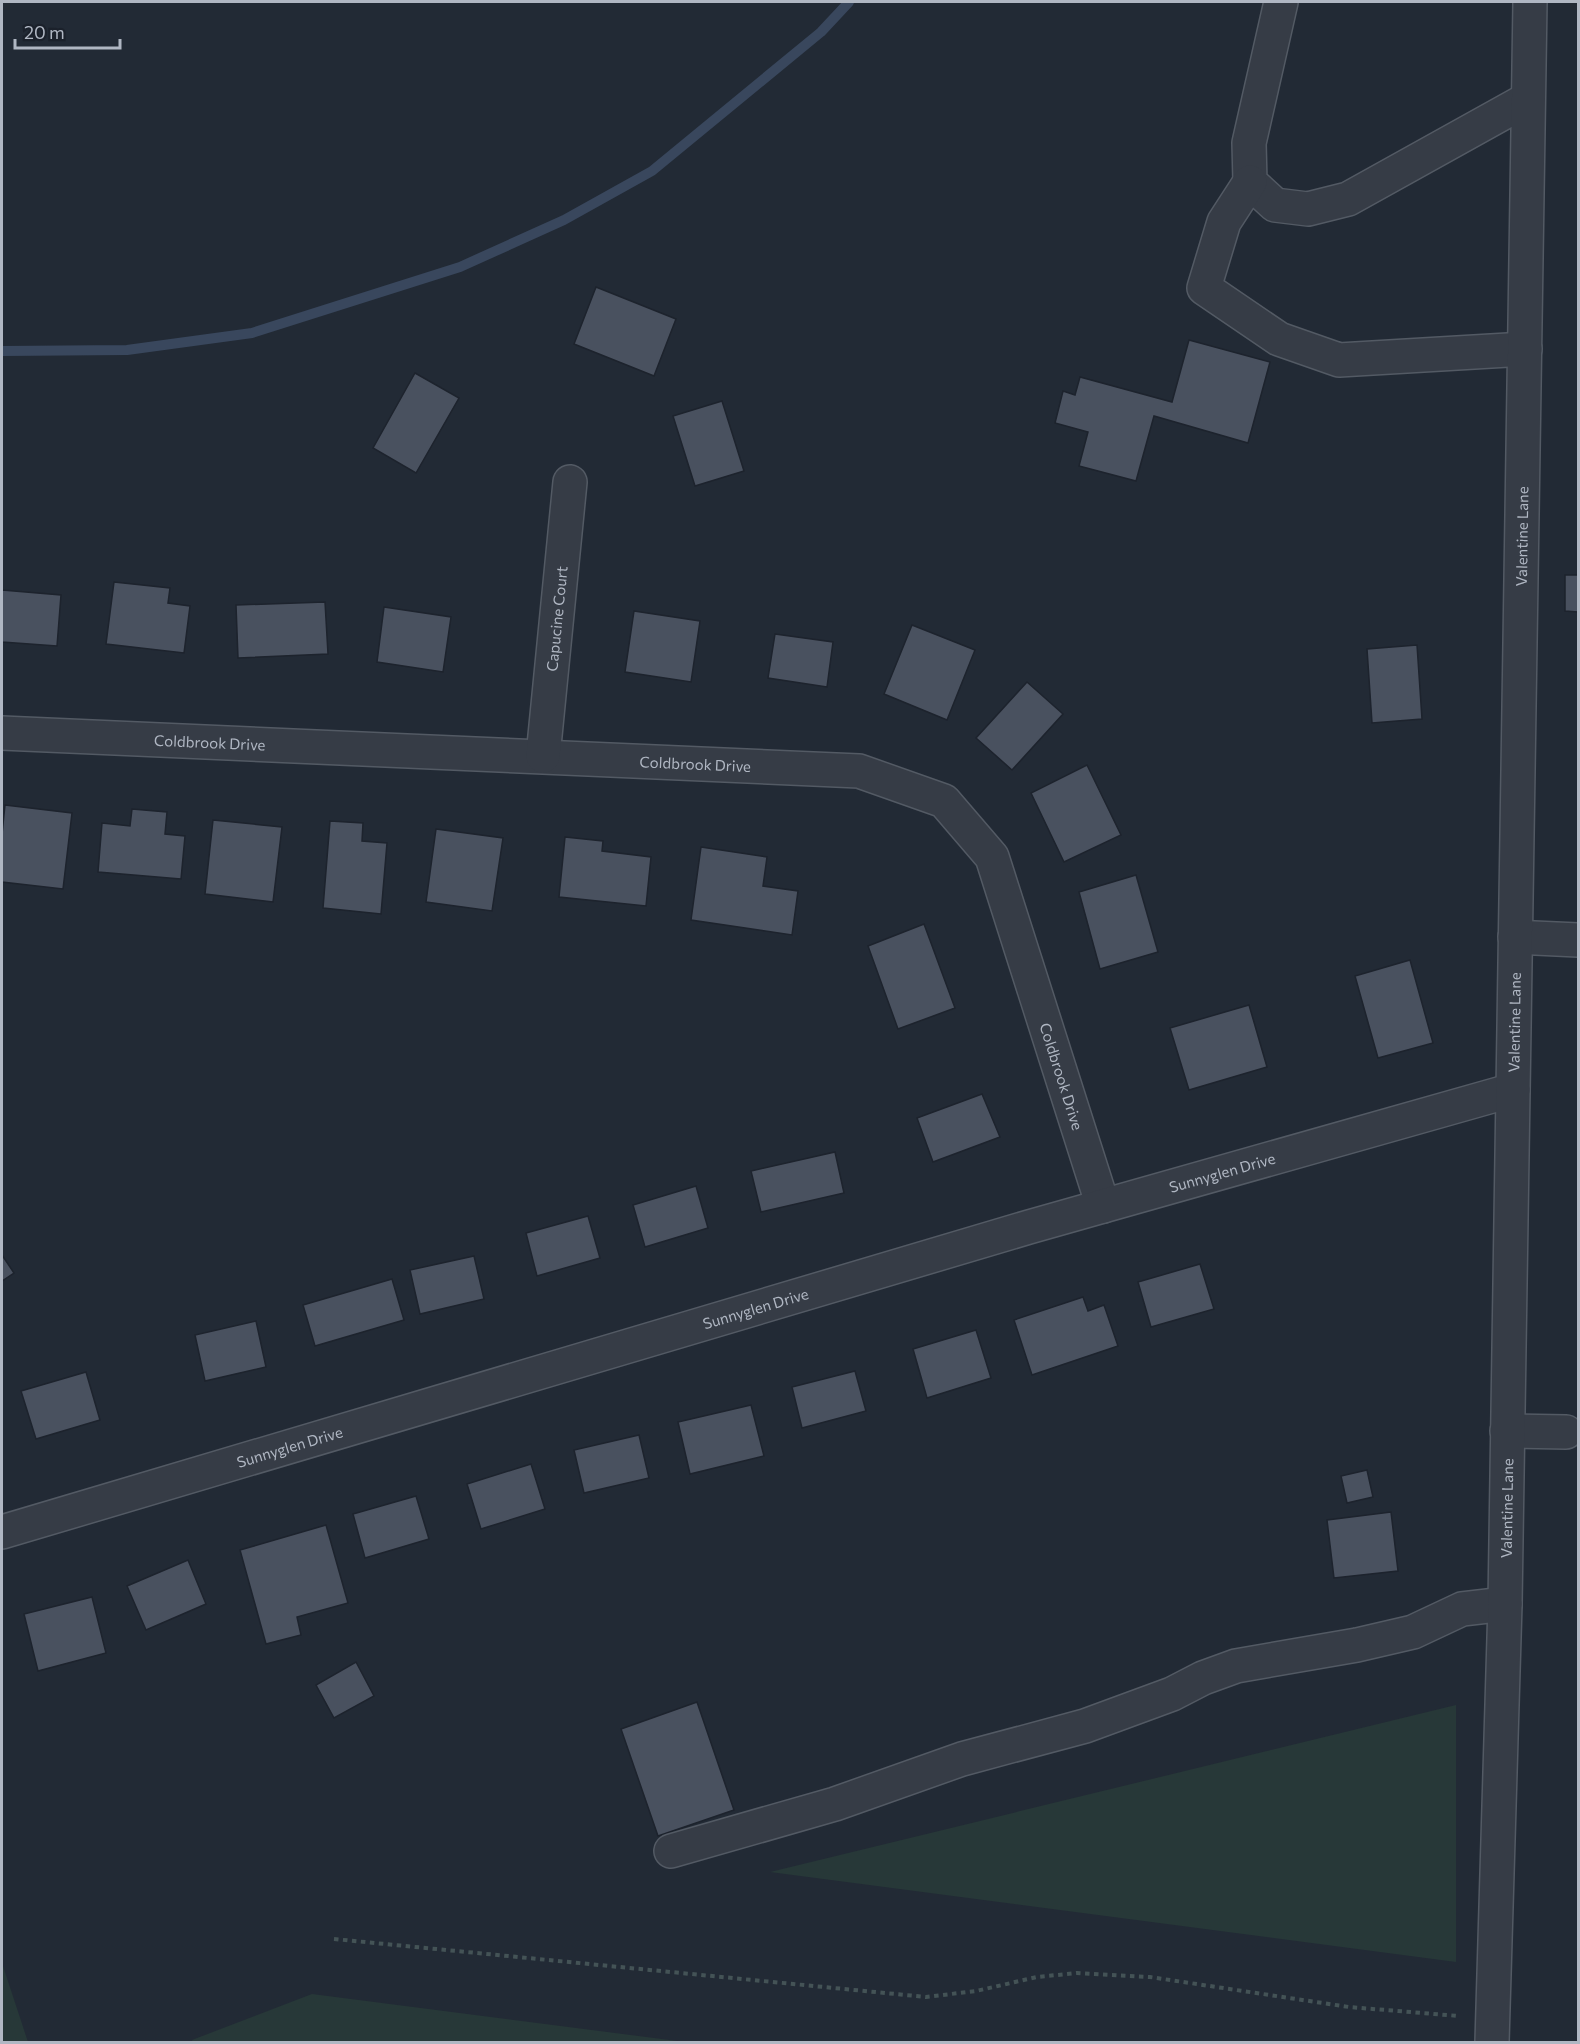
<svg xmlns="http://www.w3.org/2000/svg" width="1580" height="2044" font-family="Commissioner,sans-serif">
<rect width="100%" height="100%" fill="#222a35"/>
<!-- green -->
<g fill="#273838">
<polygon points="1456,1705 1456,1962 770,1872"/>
<polygon points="2,1963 28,2042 2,2042"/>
<polygon points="312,1994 685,2042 193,2042 192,2040"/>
</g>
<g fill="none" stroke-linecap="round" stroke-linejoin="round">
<!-- stream -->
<polyline stroke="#39475d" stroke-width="10" points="2,351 127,350 252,333 460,267 564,220 652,171 821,32 849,2"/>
</g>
<!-- building -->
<g fill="#49515f" stroke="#1d232d" stroke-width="1.5">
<polygon points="596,287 676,319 654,376 574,344"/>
<polygon points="1189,340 1270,362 1248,443 1154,416 1136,481 1079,466 1088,432 1055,423 1063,391 1075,395 1080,377 1172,402"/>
<polygon points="415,373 459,398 416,473 373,448"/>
<polygon points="722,401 744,471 695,486 673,416"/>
<polygon points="1565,575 1578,575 1578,612 1565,611"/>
<polygon points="114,582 170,588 168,603 190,606 184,653 106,644"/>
<polygon points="2,590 61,595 57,646 2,642"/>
<polygon points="325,602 328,654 238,658 236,605"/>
<polygon points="384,607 451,617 443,672 377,662"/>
<polygon points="634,611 700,621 691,682 625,672"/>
<polygon points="912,625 975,650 947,720 884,694"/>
<polygon points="775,634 833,642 827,687 768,678"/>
<polygon points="1417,645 1422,719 1372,723 1367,649"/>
<polygon points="1027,682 1063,714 1012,770 976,738"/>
<polygon points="1087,765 1121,835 1064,862 1031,793"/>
<polygon points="5,805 72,813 63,889 2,882 2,834"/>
<polygon points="132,809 167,812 165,834 185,836 181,879 98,872 102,823 130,826"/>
<polygon points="213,820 282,827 273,902 205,894"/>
<polygon points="330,821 363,823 362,841 387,843 381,914 323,908"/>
<polygon points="436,829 503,838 492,911 426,902"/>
<polygon points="565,837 603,841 602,851 651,857 646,906 559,897"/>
<polygon points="701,847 767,857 763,886 798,891 792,935 691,920"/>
<polygon points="1136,875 1158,952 1100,969 1079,892"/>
<polygon points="924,924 955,1008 898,1029 868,946"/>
<polygon points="1410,960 1433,1043 1378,1058 1355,976"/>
<polygon points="1249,1005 1267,1067 1189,1090 1170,1028"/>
<polygon points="982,1094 1000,1137 933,1162 917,1118"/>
<polygon points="835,1152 844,1193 761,1212 751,1171"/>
<polygon points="696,1186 708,1228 645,1247 633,1205"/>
<polygon points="588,1216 600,1258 537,1276 526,1233"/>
<polygon points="2,1255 14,1273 2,1281"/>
<polygon points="474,1256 484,1299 420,1314 410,1270"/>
<polygon points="1200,1264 1214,1309 1151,1327 1138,1282"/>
<polygon points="392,1279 404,1320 315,1346 303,1305"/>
<polygon points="1083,1297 1088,1311 1104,1305 1118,1346 1032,1375 1014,1320"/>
<polygon points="256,1321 266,1367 205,1381 195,1335"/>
<polygon points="976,1330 991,1378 927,1398 913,1349"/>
<polygon points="855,1371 866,1411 802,1428 792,1387"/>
<polygon points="86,1372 100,1420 36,1439 21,1391"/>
<polygon points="751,1405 764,1456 690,1474 678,1422"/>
<polygon points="639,1435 649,1478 584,1493 574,1450"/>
<polygon points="531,1464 545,1509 481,1529 467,1484"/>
<polygon points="1367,1470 1373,1497 1347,1503 1341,1476"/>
<polygon points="416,1496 429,1539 365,1558 353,1514"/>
<polygon points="1391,1512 1398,1571 1334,1578 1327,1520"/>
<polygon points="326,1525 348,1603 297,1617 301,1635 266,1644 240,1550"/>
<polygon points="188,1560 206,1604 146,1630 127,1586"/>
<polygon points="92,1597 106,1653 38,1671 24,1614"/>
<polygon points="356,1662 374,1696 334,1718 316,1685"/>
<polygon points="697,1702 734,1810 658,1836 621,1729"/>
</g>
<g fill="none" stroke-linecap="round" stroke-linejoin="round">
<defs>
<g id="minor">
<polyline points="1281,2 1249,143 1250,182 1275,205 1308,209 1348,199 1528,99"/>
<polyline points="1250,182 1224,222 1204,288 1279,339 1339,360 1525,349"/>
<path id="s1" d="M2,733L859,771L944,801L992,857L1103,1206"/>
<path id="s2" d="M543,756L570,482"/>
<polyline points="1515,937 1578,940"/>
<polyline points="1507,1431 1566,1432"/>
<path id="s3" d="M2,1532L1029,1227L1513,1090"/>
<polyline points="671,1851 835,1804 962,1759 1085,1726 1172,1694 1203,1678 1236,1666 1357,1645 1413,1632 1462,1609 1505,1604"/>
<path id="s4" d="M1492,2042L1505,1604L1530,2"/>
</g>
</defs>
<!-- minor casing -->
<use href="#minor" stroke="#535a64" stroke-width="36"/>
<!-- path -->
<polyline stroke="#445356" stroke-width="4" stroke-dasharray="4.5 4.5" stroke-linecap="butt" points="334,1939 926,1997 976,1991 1037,1977 1077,1973 1150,1977 1349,2007 1459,2016"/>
<!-- minor -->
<use href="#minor" stroke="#363c46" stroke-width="33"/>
</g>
<g text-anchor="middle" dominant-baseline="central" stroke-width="6" stroke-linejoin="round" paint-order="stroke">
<!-- street labels -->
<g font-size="15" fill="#b0b7c3" stroke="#1b212b">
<text stroke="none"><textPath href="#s4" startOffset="1506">Valentine Lane</textPath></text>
<text stroke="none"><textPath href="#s2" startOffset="138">Capucine Court</textPath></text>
<text stroke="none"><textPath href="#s1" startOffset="208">Coldbrook Drive</textPath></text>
<text stroke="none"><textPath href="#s1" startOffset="694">Coldbrook Drive</textPath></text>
<text stroke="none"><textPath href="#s4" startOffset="1020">Valentine Lane</textPath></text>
<text stroke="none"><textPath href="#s1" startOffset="1252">Coldbrook Drive</textPath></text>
<text stroke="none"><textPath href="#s3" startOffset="1272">Sunnyglen Drive</textPath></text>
<text stroke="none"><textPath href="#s3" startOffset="786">Sunnyglen Drive</textPath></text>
<text stroke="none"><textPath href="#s3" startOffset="300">Sunnyglen Drive</textPath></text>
<text stroke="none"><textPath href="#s4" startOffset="534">Valentine Lane</textPath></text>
</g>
</g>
<!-- border -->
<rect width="1580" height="2044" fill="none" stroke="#b0b7c3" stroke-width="6"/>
<!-- scale -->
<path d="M15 39v9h105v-9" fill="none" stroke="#b0b7c3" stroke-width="3"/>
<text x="24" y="39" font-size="18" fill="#b0b7c3" stroke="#1b212b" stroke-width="4.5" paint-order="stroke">20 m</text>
</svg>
